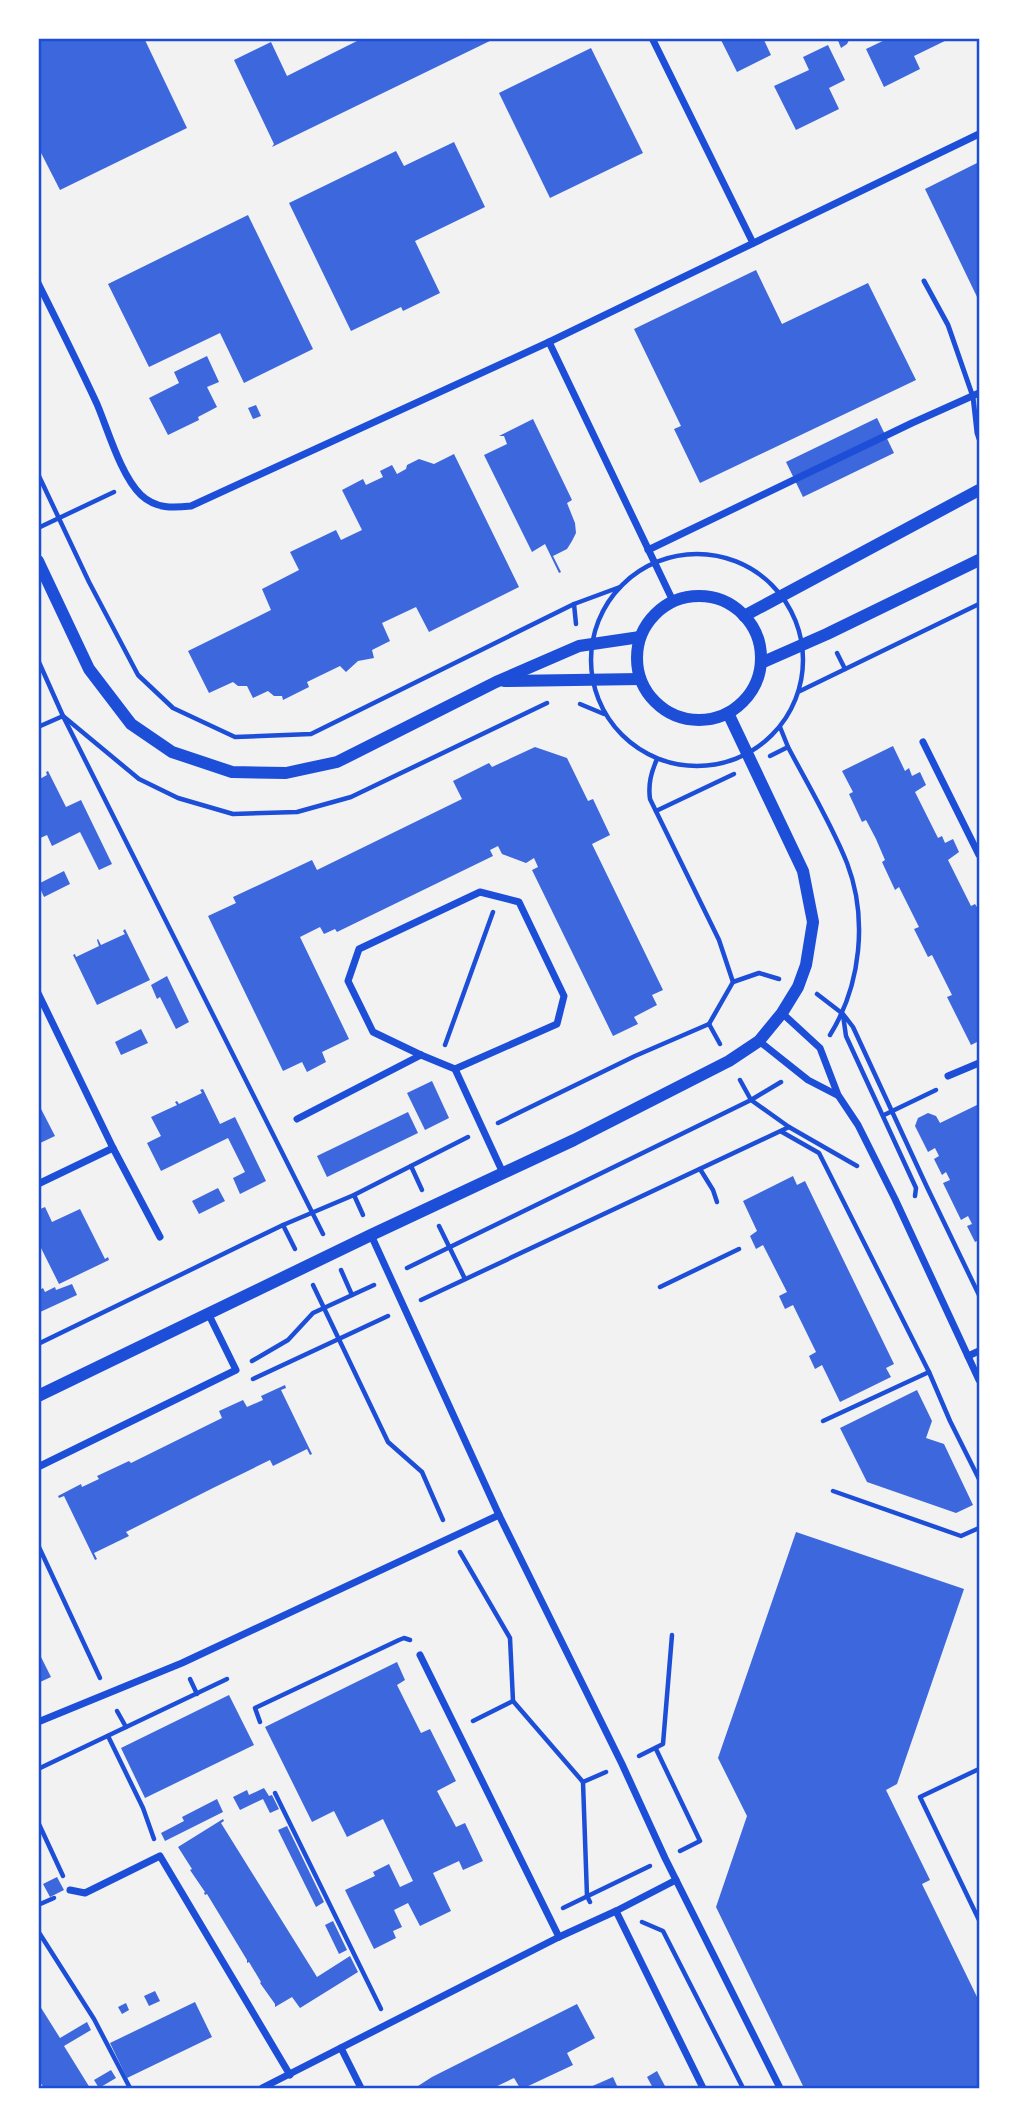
<svg xmlns="http://www.w3.org/2000/svg" width="1018" height="2127" font-family="'PT Serif',serif">
<rect width="100%" height="100%" fill="#f2f2f2"/>
<!-- building -->
<g fill="#3d67dc">
<polygon points="38,38 144,38 187,128 60,190 38,147"/>
<polygon points="363,38 496,38 272,147 274,144 234,60 271,42 287,76"/>
<polygon points="720,38 763,38 771,55 737,72"/>
<polygon points="837,38 850,38 847,44 841,48"/>
<polygon points="889,38 951,38 914,56 920,69 884,87 866,49"/>
<polygon points="828,45 845,80 829,88 839,109 796,130 774,86 809,70 803,57"/>
<polygon points="591,48 643,153 550,198 499,93"/>
<polygon points="454,142 485,207 415,241 440,293 403,311 401,307 351,331 289,203 396,151 404,166"/>
<polygon points="979,162 979,301 925,189"/>
<polygon points="248,215 313,349 244,383 220,333 149,367 108,284"/>
<polygon points="756,270 782,324 868,283 916,380 700,483 674,429 681,426 634,329"/>
<polygon points="207,356 219,382 207,387 217,407 198,417 199,420 168,435 149,398 179,383 174,372"/>
<polygon points="256,405 261,416 253,419 248,408"/>
<polygon points="877,418 894,453 803,497 786,462"/>
<polygon points="533,419 572,500 567,503 575,523 576,533 572,541 567,549 553,556 561,572 559,573 545,544 532,552 484,455 507,444 504,436 499,436"/>
<polygon points="454,454 519,587 429,632 416,607 382,623 390,641 372,650 374,658 358,661 346,672 340,666 307,682 309,687 283,700 282,696 274,696 268,691 253,698 247,686 238,686 233,682 209,693 188,651 271,610 262,589 299,570 290,552 336,530 341,540 362,530 342,490 363,479 366,485 383,477 380,471 392,465 397,474 406,469 407,465 419,459 434,464"/>
<polygon points="893,746 905,771 909,768 912,776 920,772 926,785 915,792 938,838 942,836 945,843 953,839 959,852 948,860 971,906 975,904 979,910 979,1041 971,1045 947,997 952,995 932,955 928,957 914,929 919,927 899,887 895,890 882,862 885,860 876,839 866,820 862,822 849,794 853,792 842,771"/>
<polygon points="535,747 567,758 588,801 593,799 610,835 592,844 663,990 652,995 657,1005 634,1017 638,1024 613,1036 532,870 538,867 534,858 526,863 502,854 498,846 490,850 493,856 337,932 335,929 324,934 320,927 300,937 349,1039 322,1052 326,1062 307,1072 302,1062 283,1071 208,916 236,903 233,897 312,860 317,870 462,799 453,781 489,763 492,767"/>
<polygon points="48,771 66,807 81,800 112,864 99,870 80,832 52,846 47,835 38,839 38,780 47,775 46,772"/>
<polygon points="64,871 70,884 44,897 38,884"/>
<polygon points="125,929 150,980 97,1005 73,955 75,954 76,957 99,946 97,940 98,939 101,945 125,934 123,931"/>
<polygon points="167,976 189,1022 176,1029 160,997 157,999 151,985"/>
<polygon points="141,1029 148,1043 121,1055 115,1042"/>
<polygon points="432,1081 449,1118 425,1130 407,1093"/>
<polygon points="203,1089 220,1124 235,1117 266,1181 240,1194 233,1178 245,1172 228,1138 161,1171 147,1143 161,1136 151,1117 177,1105 175,1102 177,1101 179,1104 202,1093 200,1090"/>
<polygon points="38,1103 55,1136 38,1144"/>
<polygon points="979,1104 979,1240 975,1242 967,1226 972,1224 968,1216 961,1220 943,1183 950,1180 946,1172 942,1175 934,1159 939,1156 935,1148 928,1152 915,1126 918,1118 928,1113 936,1116 940,1123"/>
<polygon points="408,1112 418,1133 327,1177 317,1156"/>
<polygon points="793,1176 797,1185 805,1181 894,1364 886,1368 891,1377 840,1402 822,1365 815,1369 809,1356 816,1352 793,1305 785,1309 779,1296 787,1292 763,1245 756,1249 750,1236 757,1231 743,1201"/>
<polygon points="218,1188 225,1201 199,1214 192,1201"/>
<polygon points="45,1207 52,1222 80,1209 105,1259 108,1257 109,1260 59,1284 38,1242 38,1210"/>
<polygon points="72,1284 77,1295 38,1313 38,1291 43,1288 45,1292 55,1287 56,1290"/>
<polygon points="285,1385 286,1388 281,1390 312,1454 310,1455 307,1449 273,1466 270,1460 213,1488 126,1532 129,1536 94,1553 97,1559 95,1560 64,1496 59,1498 58,1496 81,1484 82,1487 99,1479 97,1476 129,1461 131,1463 222,1418 219,1411 243,1400 247,1407 263,1400 261,1396"/>
<polygon points="917,1390 932,1421 926,1438 944,1444 973,1505 956,1513 867,1482 840,1428"/>
<polygon points="796,1532 964,1589 897,1784 886,1790 930,1880 922,1884 979,2001 979,2088 804,2088 716,1907 747,1816 718,1758"/>
<polygon points="38,1651 51,1677 38,1683"/>
<polygon points="397,1662 405,1680 397,1685 421,1733 430,1729 456,1781 437,1791 456,1827 465,1823 483,1861 463,1870 459,1861 433,1873 451,1911 420,1926 408,1903 394,1910 402,1927 393,1931 396,1938 374,1949 345,1890 375,1876 373,1872 389,1864 400,1887 413,1881 383,1819 347,1837 334,1811 312,1822 265,1727"/>
<polygon points="229,1695 254,1745 145,1798 121,1748"/>
<polygon points="264,1788 269,1796 272,1795 279,1809 270,1813 263,1799 240,1810 233,1797 247,1790 249,1795"/>
<polygon points="217,1799 223,1812 165,1841 161,1833 184,1821 182,1817"/>
<polygon points="223,1819 224,1821 221,1823 317,1977 350,1956 358,1972 300,2008 292,1997 275,2007 275,2004 260,1983 261,1982 249,1962 247,1963 247,1960 207,1894 205,1895 204,1893 205,1892 190,1870 192,1869 178,1847"/>
<polygon points="287,1826 324,1902 316,1907 278,1830"/>
<polygon points="57,1877 64,1890 50,1897 43,1884"/>
<polygon points="333,1921 347,1950 339,1954 325,1925"/>
<polygon points="155,1991 160,2001 149,2006 144,1996"/>
<polygon points="195,2002 212,2037 127,2078 110,2043"/>
<polygon points="38,2003 60,2038 87,2022 91,2030 64,2046 90,2088 44,2088 38,2079"/>
<polygon points="126,2003 129,2010 122,2014 118,2007"/>
<polygon points="577,2004 595,2038 567,2053 573,2065 524,2088 520,2088 514,2078 493,2088 419,2088 418,2086 432,2077"/>
<polygon points="111,2070 116,2078 99,2088 94,2080"/>
<polygon points="657,2071 666,2088 653,2088 647,2077"/>
<polygon points="613,2077 618,2088 588,2088"/>
</g>
<g fill="none" stroke-linecap="round" stroke-linejoin="round">
<!-- path -->
<g stroke="#1d4ed8" stroke-width="4.5">
<polyline points="38,474 89,582 138,675 173,708 235,737 311,734 574,604 620,587"/>
<polyline points="38,528 114,492"/>
<circle cx="697" cy="660" r="106"/>
<polyline points="574,604 576,624"/>
<polyline points="837,653 845,669"/>
<polyline points="38,660 63,716 139,779 178,798 233,814 297,812 351,797 547,703"/>
<polyline points="800,691 979,604"/>
<polyline points="580,704 604,714"/>
<polyline points="38,727 63,716 323,1234"/>
<path d="M780,727L788,747C808,785 831,823 847,863C868,918 861,985 830,1035"/>
<polyline points="770,756 788,747"/>
<path d="M657,759C651,773 648,784 650,799L719,940L733,982L709,1024"/>
<polyline points="656,811 734,774"/>
<polyline points="733,982 759,973 779,979"/>
<polyline points="817,994 843,1014 853,1027 926,1185 979,1295"/>
<polyline points="843,1015 846,1036 916,1188 915,1196"/>
<polyline points="709,1024 720,1044"/>
<polyline points="445,1045 493,912"/>
<polyline points="740,1080 751,1100 789,1127 857,1166"/>
<polyline points="884,1115 936,1090"/>
<polyline points="498,1123 635,1056 709,1024"/>
<polyline points="782,1132 819,1153 929,1372 950,1421 979,1479"/>
<polyline points="411,1166 422,1190"/>
<polyline points="700,1169 713,1190 717,1202"/>
<polyline points="354,1195 363,1215"/>
<polyline points="283,1225 295,1249"/>
<polyline points="439,1226 465,1279"/>
<polyline points="407,1268 751,1100 781,1082"/>
<polyline points="341,1270 352,1295"/>
<polyline points="313,1285 388,1442 422,1472 443,1520"/>
<polyline points="660,1287 739,1249"/>
<polyline points="421,1300 789,1127"/>
<polyline points="38,1344 283,1225 354,1195 468,1137"/>
<polyline points="252,1361 288,1340 313,1313 374,1285"/>
<polyline points="253,1379 388,1316"/>
<polyline points="823,1421 929,1372"/>
<polyline points="833,1491 961,1536 979,1528"/>
<polyline points="38,1545 100,1678"/>
<polyline points="460,1552 510,1638 513,1701 583,1782 587,1896 590,1902"/>
<polyline points="190,1679 197,1694"/>
<polyline points="117,1711 126,1727"/>
<polyline points="473,1721 513,1701"/>
<polyline points="260,1722 255,1708 399,1640 404,1638 410,1640"/>
<polyline points="108,1736 143,1808 154,1839"/>
<polyline points="656,1749 700,1841 680,1851"/>
<polyline points="639,1756 663,1744 672,1635"/>
<polyline points="38,1769 227,1679"/>
<polyline points="979,1769 920,1797 979,1920"/>
<polyline points="583,1782 606,1772"/>
<polyline points="275,1793 381,2009"/>
<polyline points="38,1822 63,1876"/>
<polyline points="38,1905 54,1898"/>
<polyline points="563,1908 650,1866"/>
<polyline points="642,1922 663,1931 743,2088"/>
<polyline points="38,1931 94,2019 130,2088"/>
</g>
<!-- service -->
<polyline stroke="#1d4ed8" stroke-width="5" points="924,281 948,325 973,397 977,433 979,439"/>
<!-- minor -->
<g stroke="#1d4ed8" stroke-width="7">
<polyline points="652,38 753,243"/>
<path d="M38,283C58,323 78,363 97,404C108,430 121,476 141,495C156,509 173,508 191,506L549,342L979,134"/>
<polyline points="549,342 673,601"/>
<polyline points="648,550 912,423 979,393"/>
<polyline points="923,742 979,855"/>
<polyline points="38,993 113,1148 160,1237"/>
<polyline points="782,1013 820,1048 838,1095 858,1125 895,1199 979,1380"/>
<polyline points="759,1041 808,1080 837,1095"/>
<polyline points="455,1069 557,1024 564,996 519,902 480,892 359,949 348,981 373,1032 421,1055 455,1069 503,1173"/>
<polyline points="948,1076 979,1063"/>
<polyline points="297,1119 421,1055"/>
<polyline points="38,1184 113,1148"/>
<polyline points="371,1235 499,1515 622,1764 665,1858 780,2088"/>
<polyline points="968,1356 979,1351"/>
<polyline points="38,1467 236,1370 208,1313"/>
<polyline points="420,1655 559,1937"/>
<polyline points="38,1722 182,1663 499,1515"/>
<polyline points="70,1890 85,1893 160,1856 290,2075"/>
<polyline points="616,1911 703,2088"/>
<polyline points="341,2048 361,2088"/>
<polyline points="262,2088 559,1937 616,1911 676,1880"/>
</g>
<!-- tertiary -->
<g stroke="#1d4ed8" stroke-width="12">
<polyline points="38,561 89,669 131,724 172,752 232,772 286,773 337,762 496,682 579,646 640,637"/>
<circle cx="699" cy="658" r="62"/>
<polyline points="744,616 979,490"/>
<polyline points="761,663 827,634 979,560"/>
<polyline points="504,681 640,679"/>
<polyline points="38,1396 371,1235 574,1140 729,1061 759,1041 782,1013 798,987 806,965 813,922 803,871 728,713"/>
</g>
</g>
<!-- border -->
<rect width="1018" height="2127" fill="none" stroke="#ffffff" stroke-width="80"/>
<rect x="40" y="40" width="938" height="2047" fill="none" stroke="#1d4ed8" stroke-width="2.5"/>
</svg>
